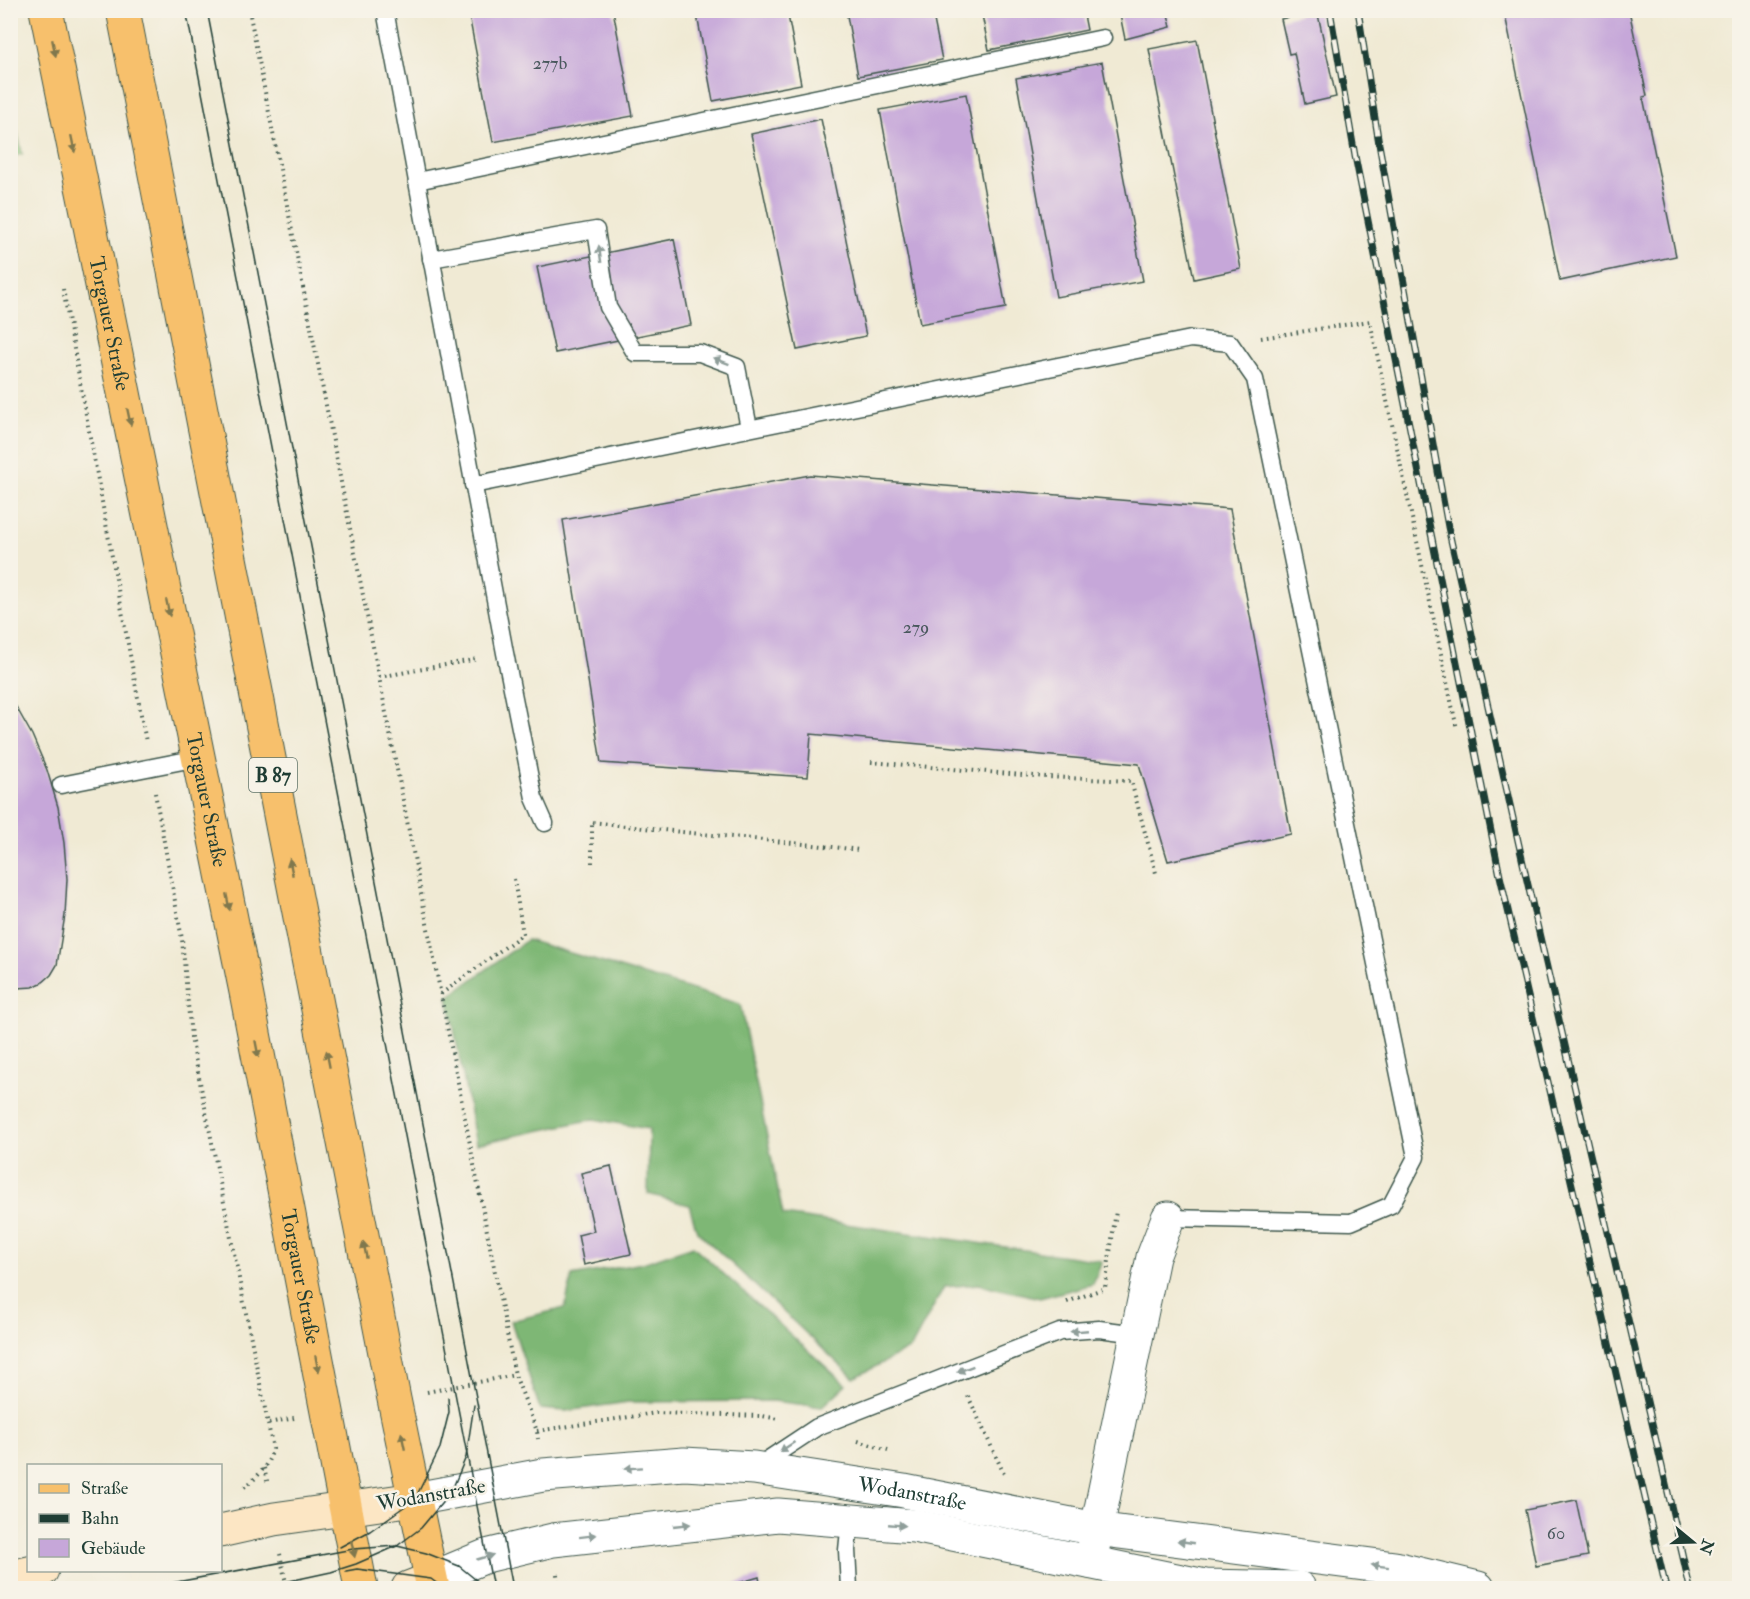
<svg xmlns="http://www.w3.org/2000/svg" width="1750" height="1599" font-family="'IM FELL Double Pica',serif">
<rect width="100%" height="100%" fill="#f7f3e8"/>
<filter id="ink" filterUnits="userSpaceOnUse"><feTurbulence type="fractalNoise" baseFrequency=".0167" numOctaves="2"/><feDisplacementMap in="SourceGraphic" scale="12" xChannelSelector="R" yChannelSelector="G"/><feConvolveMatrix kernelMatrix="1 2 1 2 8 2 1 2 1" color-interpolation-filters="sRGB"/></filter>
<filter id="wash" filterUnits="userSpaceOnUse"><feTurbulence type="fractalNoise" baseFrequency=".008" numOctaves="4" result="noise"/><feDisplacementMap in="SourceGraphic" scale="24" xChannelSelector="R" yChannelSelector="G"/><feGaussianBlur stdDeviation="1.35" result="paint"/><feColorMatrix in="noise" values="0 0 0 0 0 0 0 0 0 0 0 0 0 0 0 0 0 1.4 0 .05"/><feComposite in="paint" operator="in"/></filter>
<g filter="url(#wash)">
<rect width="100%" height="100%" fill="#f0ead4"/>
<!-- green -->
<polygon fill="#9dd689" stroke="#5e8a5e" stroke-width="1.5" points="13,114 22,154 11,156 11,115"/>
<!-- forest -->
<g fill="#7eb775" stroke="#4e7a54" stroke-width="1.5">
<polygon points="527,940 740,1004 783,1215 1102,1261 1093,1284 1040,1298 978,1284 944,1287 911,1348 854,1378 697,1231 689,1205 648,1194 649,1129 594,1119 476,1144 448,997"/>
<polygon points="693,1246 846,1385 822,1407 773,1401 628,1402 566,1411 540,1409 511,1321 565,1308 572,1276 643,1263"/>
</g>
<g id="blocks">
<!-- building -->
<g fill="#c6a7d9">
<polygon points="468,10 613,10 633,116 493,142"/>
<polygon points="696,10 787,10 801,84 713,101"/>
<polygon points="846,10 932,10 942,60 858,76"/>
<polygon points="981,10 1083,10 1087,30 989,50"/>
<polygon points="1119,10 1167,10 1171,27 1125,39"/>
<polygon points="1317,10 1336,97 1305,104 1294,53 1289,54 1281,19"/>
<polygon points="1504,10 1629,10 1647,96 1643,97 1676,256 1560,281"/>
<polygon points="1197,40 1241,269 1194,279 1149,49"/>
<polygon points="1102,62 1143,281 1056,297 1016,78"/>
<polygon points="966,94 1006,308 920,324 880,110"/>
<polygon points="821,119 866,336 797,350 751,134"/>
<polygon points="674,239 691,325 555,353 537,267"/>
<polygon points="810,475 1230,509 1291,834 1168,861 1139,764 811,734 808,777 601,763 563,520"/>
<polygon points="10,696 32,735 47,770 58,807 64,843 67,879 65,915 57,965 51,975 43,982 33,987 17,988 10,986"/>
<polygon points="611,1166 631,1254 584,1265 578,1235 594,1231 581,1173"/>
<polygon points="1576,1500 1588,1556 1536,1566 1525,1510"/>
<polygon points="759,1577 761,1588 721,1588 728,1586"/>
</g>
</g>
</g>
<g filter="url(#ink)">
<use href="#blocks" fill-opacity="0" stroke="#3e574c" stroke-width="1.5"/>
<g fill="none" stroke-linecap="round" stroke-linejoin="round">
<defs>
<g id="service">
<polyline points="385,10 505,653 534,798 545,823"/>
<polyline points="417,181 1103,38"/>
<polyline points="431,259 596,230 608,307 635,353 700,353 737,367 749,428"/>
<polyline points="473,485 1191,339 1230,343 1255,379 1416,1157 1391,1205 1351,1222 1168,1218"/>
<polyline points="61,785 198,758"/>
<polyline points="758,1466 817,1427 1060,1332 1099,1329 1137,1334"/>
<polyline points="849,1588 847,1550 850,1521"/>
</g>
<polyline id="minor" points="1090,1562 1153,1257 1168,1218"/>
<g id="tertiary">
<path id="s1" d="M415,1499L543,1475L684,1464L754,1468L904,1491L1096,1529L1395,1568L1478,1588"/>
<polyline points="431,1579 486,1556 553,1540 778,1515 914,1526 1205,1586 1299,1588"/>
</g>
<g id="secondary">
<polyline points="220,1531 274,1519 415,1499"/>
<polyline points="10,1577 42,1570"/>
<polyline points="408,1588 431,1579"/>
</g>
<g id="primary">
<path id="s2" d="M46,10L246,992L361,1588"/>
<polyline points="123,10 394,1399 433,1588"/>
</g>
</defs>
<!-- service casing -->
<use href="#service" stroke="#3e574c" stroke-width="19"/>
<!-- minor casing -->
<use href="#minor" stroke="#3e574c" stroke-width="35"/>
<!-- tertiary casing -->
<use href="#tertiary" stroke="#3e574c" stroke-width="35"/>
<!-- secondary casing -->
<use href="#secondary" stroke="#3e574c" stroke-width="35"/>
<!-- primary casing -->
<use href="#primary" stroke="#3e574c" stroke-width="35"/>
<!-- path -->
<g stroke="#3e574c" stroke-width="4" stroke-dasharray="1.5 4.5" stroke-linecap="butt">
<polyline points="249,10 515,1375 537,1431 538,1439"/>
<polyline points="63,289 146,742"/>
<polyline points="1261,338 1370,321 1457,729"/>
<polyline points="379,677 478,659"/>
<polyline points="871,762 1046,777 1131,781 1156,873"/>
<path d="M155,793L182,939L191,1037L273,1449C268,1465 258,1478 244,1487"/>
<path d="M592,863V822C681,833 771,840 860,850"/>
<polyline points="441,994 523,934 514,879"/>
<polyline points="1067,1302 1105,1288 1116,1211"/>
<polyline points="427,1392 515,1375"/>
<polyline points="968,1396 1004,1474"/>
<polyline points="269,1423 294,1418"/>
<polyline points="537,1431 656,1413 762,1416 779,1419"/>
<polyline points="858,1441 888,1450"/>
<polyline points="264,1468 268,1485"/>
<polyline points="280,1554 287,1588"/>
<polyline points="557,1574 558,1588"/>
</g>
<!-- service -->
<use href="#service" stroke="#fff" stroke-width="16"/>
<!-- minor -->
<use href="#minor" stroke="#fff" stroke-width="33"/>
<!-- tertiary -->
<use href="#tertiary" stroke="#fff" stroke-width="33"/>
<!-- secondary -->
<use href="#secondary" stroke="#fce6c4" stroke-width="33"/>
<!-- primary -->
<use href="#primary" stroke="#f7c06c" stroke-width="33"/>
<!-- tram -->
<g stroke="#1f3d34" stroke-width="1.5">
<polyline points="186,10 493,1588"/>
<polyline points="207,10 513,1588"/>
<polyline points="340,1547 370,1531 415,1499 440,1448 449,1412 448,1398"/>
<polyline points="346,1571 357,1569 431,1579 443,1588"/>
<polyline points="145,1588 353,1549 397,1546 426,1553 459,1566 486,1588"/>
<polyline points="257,1588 331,1572 356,1564 397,1546 421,1528 451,1492 466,1457 474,1405"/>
</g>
<defs>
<g id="rail">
<polyline points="1330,10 1355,156 1500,876 1666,1588"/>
<polyline points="1358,10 1379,144 1448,527 1525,872 1690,1588"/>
</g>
</defs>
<!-- rail casing -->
<use href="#rail" stroke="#1f3d34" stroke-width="7"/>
<!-- rail -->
<use href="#rail" stroke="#f7f3e8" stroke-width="4.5" stroke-dasharray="14" stroke-linecap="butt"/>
</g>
<!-- one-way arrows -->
<defs><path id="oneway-solid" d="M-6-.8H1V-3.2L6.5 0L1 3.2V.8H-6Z" transform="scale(1.5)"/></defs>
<g fill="#80784d">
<use href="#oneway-solid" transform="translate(54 48) rotate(78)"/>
<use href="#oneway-solid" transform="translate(73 144) rotate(78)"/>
<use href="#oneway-solid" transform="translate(129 417) rotate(78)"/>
<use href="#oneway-solid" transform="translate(168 608) rotate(78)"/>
<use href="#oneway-solid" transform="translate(291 867) rotate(-101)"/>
<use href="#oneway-solid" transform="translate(228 902) rotate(78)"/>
<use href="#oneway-solid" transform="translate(257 1049) rotate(79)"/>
<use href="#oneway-solid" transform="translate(328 1059) rotate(-101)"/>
<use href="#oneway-solid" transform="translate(365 1250) rotate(-101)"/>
<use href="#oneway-solid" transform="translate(317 1364) rotate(79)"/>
<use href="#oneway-solid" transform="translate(403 1441) rotate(-102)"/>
<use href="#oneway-solid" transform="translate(353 1549) rotate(78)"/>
</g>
<g fill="#8f9e9a">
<use href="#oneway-solid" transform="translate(600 254) rotate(-98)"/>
<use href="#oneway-solid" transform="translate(721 361) rotate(-159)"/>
<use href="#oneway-solid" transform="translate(1079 1331) rotate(175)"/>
<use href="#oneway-solid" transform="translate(965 1369) rotate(159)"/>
<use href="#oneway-solid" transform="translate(787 1447) rotate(147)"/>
<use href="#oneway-solid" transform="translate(633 1468) rotate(176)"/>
<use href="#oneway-solid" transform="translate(682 1525) rotate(-6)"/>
<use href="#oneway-solid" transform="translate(897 1525) rotate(5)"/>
<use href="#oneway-solid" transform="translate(588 1536) rotate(-7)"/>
<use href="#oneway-solid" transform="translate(1186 1542) rotate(-172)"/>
<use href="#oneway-solid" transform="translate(485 1557) rotate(-17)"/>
<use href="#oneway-solid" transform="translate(1380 1566) rotate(-173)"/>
</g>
</g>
<g text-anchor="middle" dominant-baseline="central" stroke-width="5" stroke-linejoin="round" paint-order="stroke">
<!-- number labels -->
<g font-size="18" fill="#49585d">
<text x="550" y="63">277b</text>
<text x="916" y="627">279</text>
<text x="1556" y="1533">60</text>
</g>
<!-- shield labels -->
<rect fill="#f7f3e8" stroke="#60746a" stroke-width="1.5" x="249" y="758" width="48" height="34" rx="4.5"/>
<g font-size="20" font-weight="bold" fill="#1f3d34">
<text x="273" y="775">B 87</text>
</g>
<!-- street labels -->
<g font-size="21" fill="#1f3d34" stroke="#f7f3e8">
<text stroke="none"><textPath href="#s2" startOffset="320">Torgauer Straße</textPath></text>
<text stroke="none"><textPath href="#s2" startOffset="806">Torgauer Straße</textPath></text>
<text stroke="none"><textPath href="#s2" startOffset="1292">Torgauer Straße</textPath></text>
<text transform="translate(431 1495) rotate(-10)">Wodanstraße</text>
<text stroke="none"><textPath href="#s1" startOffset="502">Wodanstraße</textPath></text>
</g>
</g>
<!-- margin -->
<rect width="1750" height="1599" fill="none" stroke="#f7f3e8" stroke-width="36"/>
<!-- legend -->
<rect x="27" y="1464" width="195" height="108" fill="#f7f3e8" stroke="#a1aaa0" stroke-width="1.5"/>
<rect x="39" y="1484" width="30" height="9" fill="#f7c06c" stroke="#a1aaa0" stroke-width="1.5"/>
<text x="81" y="1494" font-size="18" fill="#1f3d34">Straße</text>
<rect x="39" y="1514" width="30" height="9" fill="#1f3d34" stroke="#a1aaa0" stroke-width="1.5"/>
<text x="81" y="1524" font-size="18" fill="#1f3d34">Bahn</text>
<rect x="39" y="1539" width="30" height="18" fill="#c6a7d9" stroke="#a1aaa0" stroke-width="1.5"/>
<text x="81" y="1554" font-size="18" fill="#1f3d34">Gebäude</text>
<!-- north arrow -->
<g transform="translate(1693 1542) rotate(109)" stroke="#f7f3e8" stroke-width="4.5" paint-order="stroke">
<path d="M0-4.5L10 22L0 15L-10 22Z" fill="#1f3d34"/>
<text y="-9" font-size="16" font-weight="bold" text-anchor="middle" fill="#1f3d34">N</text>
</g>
</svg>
